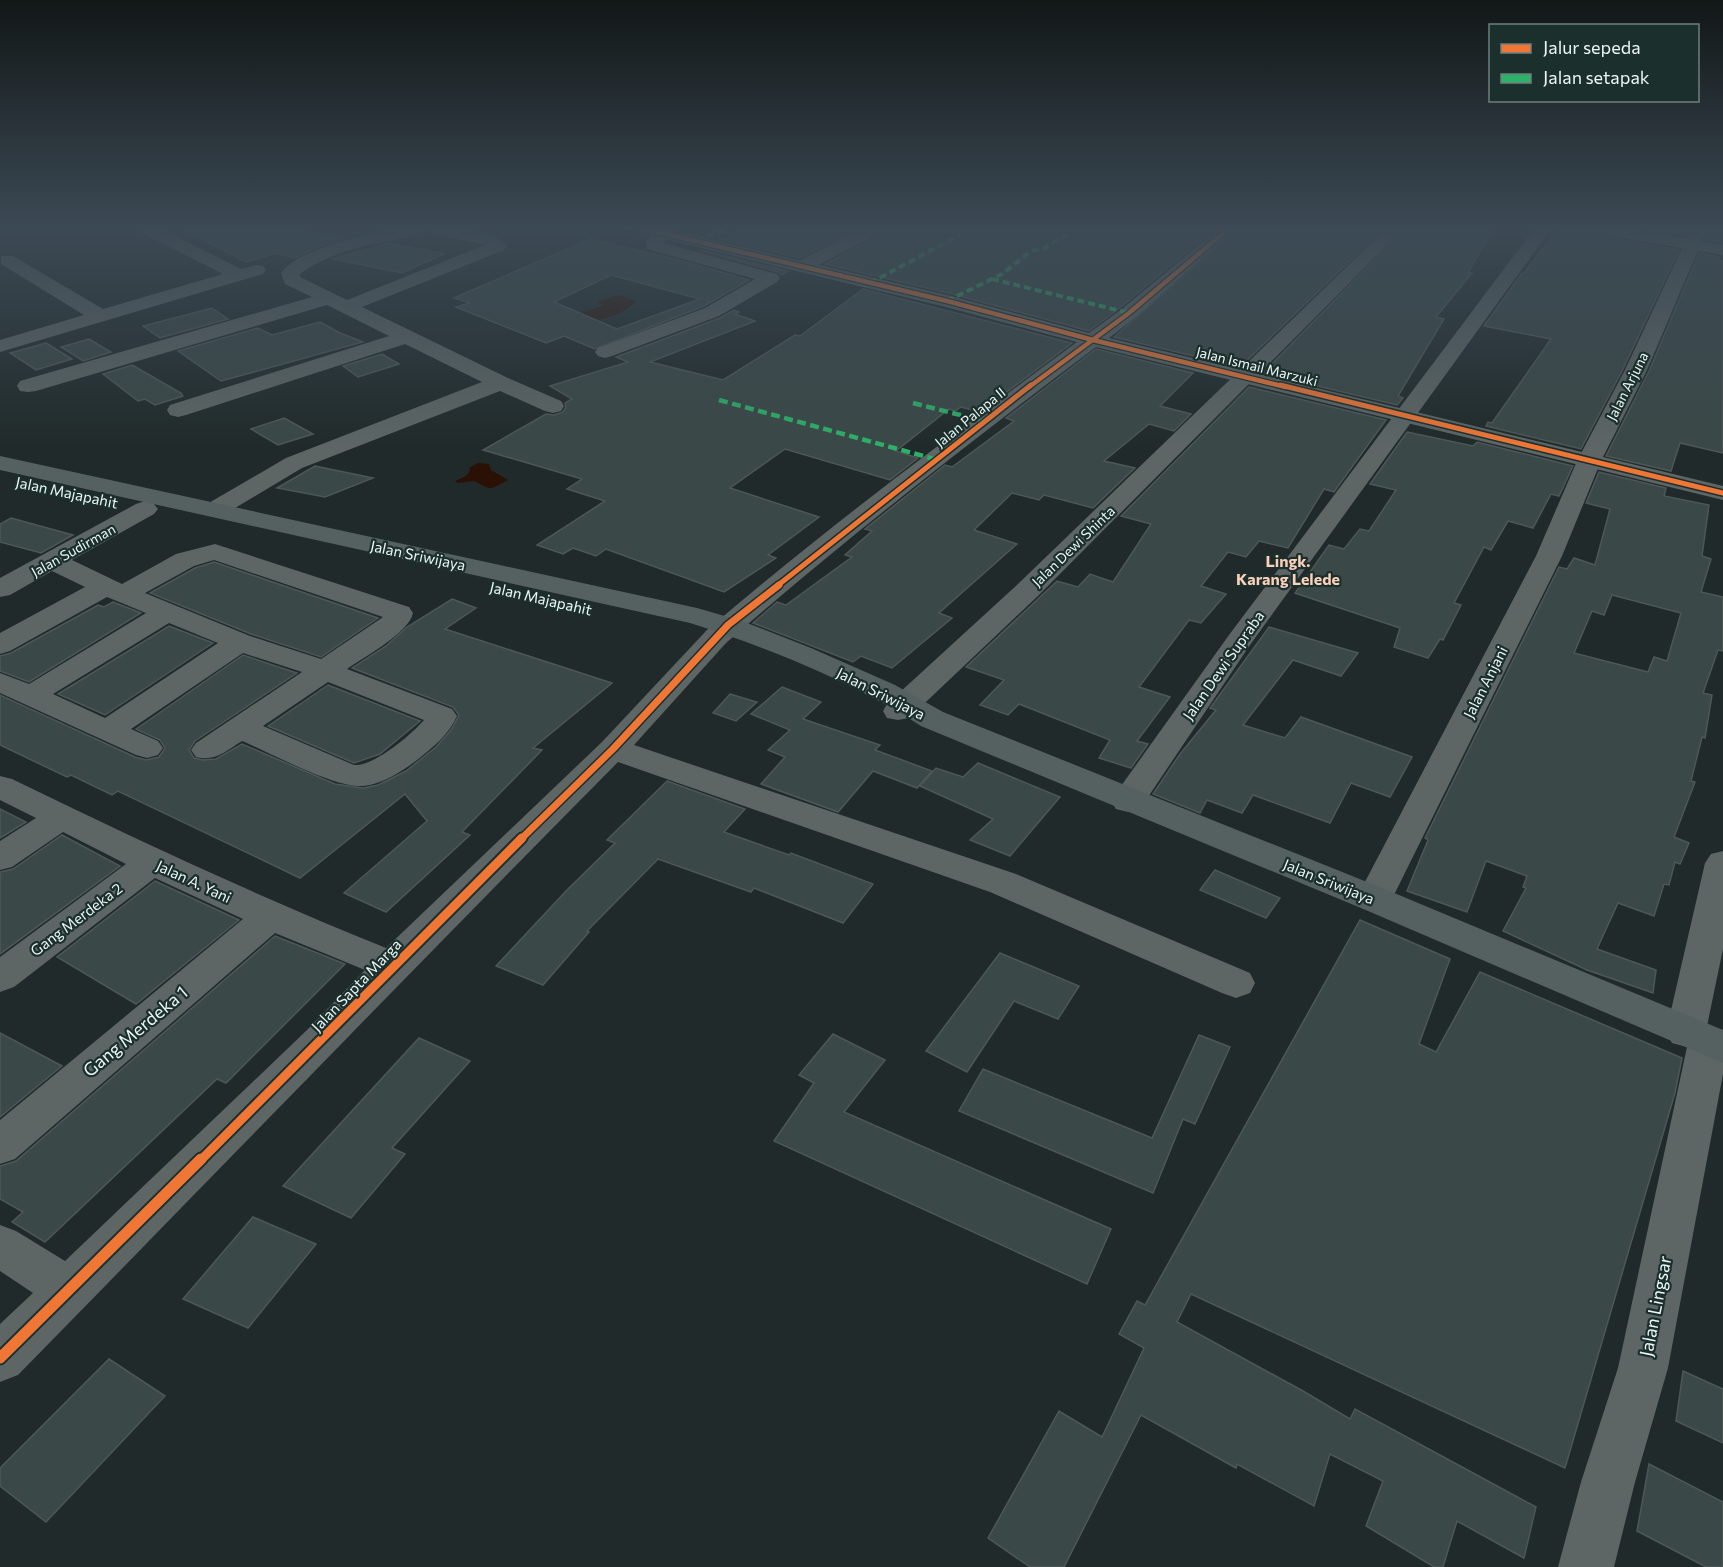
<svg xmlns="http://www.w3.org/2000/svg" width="1723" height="1567" font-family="Commissioner,sans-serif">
<rect width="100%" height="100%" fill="#202a2a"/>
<!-- water -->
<g fill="#2b1105">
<path d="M618,295L636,301C623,315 598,324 580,318L582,313L604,305L597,302Z"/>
<path d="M478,463L489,464L491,470L508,480C487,491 493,490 474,481L458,483L455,481L466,476L470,471L469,468Z"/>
</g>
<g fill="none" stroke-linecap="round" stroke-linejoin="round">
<!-- stream -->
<polyline stroke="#2b1105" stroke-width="4.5" points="625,229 648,234"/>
</g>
<!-- building -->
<g fill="#3a4847" stroke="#4e5757" stroke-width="1.5" fill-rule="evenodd">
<polygon points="182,229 297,229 322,237 329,235 344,239 315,248 295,258 276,253 246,262"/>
<polygon points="744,229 857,229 800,258 721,240"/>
<polygon points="884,229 1215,229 1121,307 1089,331 948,293 825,264 881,235"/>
<polygon points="1238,229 1383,229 1240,367 1114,337"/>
<polygon points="1405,229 1493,229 1468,273 1472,273 1436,317 1444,319 1398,396 1403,398 1397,405 1263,373"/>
<polygon points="1558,229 1589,229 1593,235 1679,250 1623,369 1581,449 1486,426 1488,422 1492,423 1551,339 1484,326 1522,273 1524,273"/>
<polygon points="1640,229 1689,229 1685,236"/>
<polygon points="1709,229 1723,229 1723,243 1705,240"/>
<path d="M590,239L675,259L749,280L711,302L706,301L711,302L704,306L595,349L564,336L546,343L456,307L470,303L454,298ZM611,275L700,299L617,329L554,302Z"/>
<polygon points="389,243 444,254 402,273 332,259"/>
<polygon points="699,250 700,250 788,271 781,275 778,272"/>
<polygon points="1699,253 1719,257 1718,261 1723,261 1723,453 1680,443 1671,471 1606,456 1649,371"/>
<polygon points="863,289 1072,343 980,412 961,407 955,411 949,409 896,451 918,458 890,480 785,449 730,488 819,517 768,555 776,558 724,592 606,549 596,556 573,548 563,554 537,545 605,501 567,489 582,479 483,450 546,414 554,415 563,412 566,407 565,403 572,399 550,386 628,362 616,357 720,318 734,310 739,312 735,314 755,321 650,362 723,380 795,335 800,336"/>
<polygon points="212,308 228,319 160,338 143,326"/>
<polygon points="320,322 340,333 363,342 221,381 178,351 258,328 272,335"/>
<polygon points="89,339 111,352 83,361 61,347"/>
<polygon points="46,343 72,359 36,370 10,353"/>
<polygon points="1096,349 1193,373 1160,406 1191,414 1174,431 1149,424 1104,461 1135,468 1093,508 1044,495 1039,500 1012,493 974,530 1017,544 939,613 952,618 892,668 861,656 853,662 753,623 777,602 786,605 852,557 845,555 872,531 865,529 945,465 952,467 1014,421 1006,418"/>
<polygon points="382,354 399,364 358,377 343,366"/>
<polygon points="132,365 181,393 183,396 155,405 145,399 138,401 103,374"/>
<polygon points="1249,387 1386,420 1334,492 1324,489 1288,548 1259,541 1246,557 1228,552 1201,586 1226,594 1201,623 1189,620 1139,687 1170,697 1137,741 1148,744 1131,768 1099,758 1110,740 1019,704 1008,715 980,705 1004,680 966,667 1057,581 1078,587 1090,574 1113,582 1151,524 1121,516"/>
<polygon points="284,418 313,434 278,445 251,429"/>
<polygon points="1407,432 1473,446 1477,442 1573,466 1559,496 1551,494 1533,528 1508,521 1491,550 1484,547 1454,603 1461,605 1443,640 1440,639 1428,658 1394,647 1400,628 1295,593 1329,545 1344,549 1360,529 1369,531 1396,490 1370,484"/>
<polygon points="315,466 373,478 325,497 277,488"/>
<path d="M1599,472L1666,488L1664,496L1709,505L1702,556L1711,559L1701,592L1723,597V651L1718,650L1703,693L1712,695L1705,738L1702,737L1691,781L1695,782L1674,837L1689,843L1680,864L1675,862L1669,885L1664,884L1654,916L1618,903L1597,949L1656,970L1653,993L1587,970L1503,931L1526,888L1523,887L1527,876L1486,861L1467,912L1407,891L1428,840L1425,838L1559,567L1567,569L1574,558L1595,565L1610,509L1586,503ZM1612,595L1681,613L1667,661L1654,657L1648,672L1574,653L1592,611L1604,615Z"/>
<polygon points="11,518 73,535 41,553 0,542 0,524"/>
<polygon points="214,562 378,618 321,657 251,634 150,593 195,568"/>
<polygon points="452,599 476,608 445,629 612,683 533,748 542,750 462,832 470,835 386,912 344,893 427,821 405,794 300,878 118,791 112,795 71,775 67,777 0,745 0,695 135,757 146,760 159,757 165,748 160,740 136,729 243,655 297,673 195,741 189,750 194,758 203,760 216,759 242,744 335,784 363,788 378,785 406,771 436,747 451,730 459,715 453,707 352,668 386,646 407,627"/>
<polygon points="113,602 141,613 29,682 0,671 0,656 11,653 98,605 104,607"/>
<polygon points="169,626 213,643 105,715 58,694"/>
<polygon points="1269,627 1358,653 1341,676 1293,660 1243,725 1285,738 1301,717 1412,757 1390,797 1351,783 1330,823 1253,795 1242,813 1207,800 1200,813 1153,794 1180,754 1216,710 1210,708"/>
<polygon points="328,685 420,721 380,754 354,763 268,726"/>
<polygon points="782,687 821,702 803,719 880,745 875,750 932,771 917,788 873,771 838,812 761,784 785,757 768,750 790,730 751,714"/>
<polygon points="730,694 757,702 736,721 713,713"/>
<polygon points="978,763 1060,797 1010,856 970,840 993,819 920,786 936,768 963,777"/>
<polygon points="667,781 745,809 724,832 789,855 791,853 873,884 843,923 754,888 751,892 658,859 587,931 589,932 543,985 496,966 567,890 615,843 607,840"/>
<polygon points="0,809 26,822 0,838"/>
<polygon points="62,835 120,866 0,954 0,872 13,869"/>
<polygon points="1215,870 1280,898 1266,918 1200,890"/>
<polygon points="155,881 239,920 136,1004 57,957"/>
<polygon points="1360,920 1450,959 1419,1044 1436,1052 1480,972 1682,1058 1675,1093 1565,1468 1191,1294 1177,1322 1303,1391 1350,1419 1355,1409 1536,1507 1524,1558 1457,1521 1443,1567 1434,1567 1366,1526 1383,1481 1330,1454 1314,1506 1237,1464 1236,1468 1141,1415 1064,1567 1030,1567 988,1538 1059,1411 1102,1437 1144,1348 1119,1334 1137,1301 1145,1305"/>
<polygon points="275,936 345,964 226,1083 217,1079 45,1242 12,1222 23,1212 0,1199 0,1166 16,1161"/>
<polygon points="1000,953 1079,986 1058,1019 1014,1001 967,1072 926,1051"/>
<polygon points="0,1033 62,1066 0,1117"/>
<polygon points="833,1034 885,1060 844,1112 1111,1229 1087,1284 774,1141 814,1083 799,1075"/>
<polygon points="1199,1035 1230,1047 1195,1124 1183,1119 1153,1193 959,1111 983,1069 1152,1138"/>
<polygon points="419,1038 470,1061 392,1148 405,1154 351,1218 283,1186"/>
<polygon points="253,1217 316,1244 248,1328 183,1299"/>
<polygon points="109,1359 165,1396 46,1522 0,1486 0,1468"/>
<polygon points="1683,1371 1723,1389 1723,1443 1676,1421"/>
<polygon points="1649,1464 1723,1502 1723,1567 1706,1567 1637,1531"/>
</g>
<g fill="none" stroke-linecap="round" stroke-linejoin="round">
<!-- minor -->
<g fill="#5d6665" fill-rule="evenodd">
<polygon points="140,229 161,229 241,269 257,265 263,266 266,270 263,274 0,352 0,340 84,315 1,264 1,256 13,256 103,309 223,274 142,233"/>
<path d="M393,229H425L423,233C382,243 334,248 300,274V277L347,300L485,245L432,233L430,229C449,229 494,229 507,246L504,250L362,307L508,378L561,401L564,406L561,411L553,413L545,411L500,391L302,468L225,514L216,517L207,514L203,509L207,504L286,458L482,382L405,344L186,415L178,417L170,415L167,410L170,405L389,336L327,305L36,391L28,392L20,391L17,386L20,381L312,297L285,284L281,273C298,249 364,235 393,229Z"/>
<polygon points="658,229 668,229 673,233 664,243 777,274 780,278 777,282 719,316 612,356 605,358 598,356 595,352 598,348 705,308 755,279 647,249 645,242"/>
<polygon points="861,229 882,229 880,233 809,270 797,270 794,266 797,262"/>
<polygon points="1386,229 1403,229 1039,595 909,718 898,720 887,718 883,711 887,704 1019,583"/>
<polygon points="1534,229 1551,229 1250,645 1140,809 1128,812 1116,809 1111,801 1116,793 1229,635"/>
<polygon points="1691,229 1707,229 1647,370 1601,461 1562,556 1392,899 1387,908 1374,912 1361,908 1356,899 1536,556 1577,461 1625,370"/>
<path d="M145,501L154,504L158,509L154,514L72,560L122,584L176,554L215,544L409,607L413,613C409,633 364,657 347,669L452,709L457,716C449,735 432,748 417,760C401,772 383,784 363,786C334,788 271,753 242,741C226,751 215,762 196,757L191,750L196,743L302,672L243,653L131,729L158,741L163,748L158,755L147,758L136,755L0,693V673L29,684L146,613L107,597L10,651L0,654V633L85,587L52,571L10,595L0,597V578L136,504ZM214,560L383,617L321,659L250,636L145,593L194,566ZM169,623L218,643L105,718L53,694ZM328,682L424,720C411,735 373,767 354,765L263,726Z"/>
<path d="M716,628L726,631L730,637L726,643L634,745L1016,874L1250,973L1255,983L1250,993L1236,998L1222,993L990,892L618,762C417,965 218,1171 18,1375L0,1382V1324L33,1293L0,1271V1225L16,1231L65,1261L306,1031L365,970L275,933L15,1159L0,1164V1120L243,919L155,878L14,987L0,992V957L126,864L63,832L12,867L0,870V841L36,818L0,800V776L12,779C135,839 259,897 386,948L602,742L706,631Z"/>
<polygon points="1723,851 1723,949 1707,1026 1723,1030 1723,1074 1668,1368 1635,1482 1614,1567 1558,1567 1581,1482 1618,1368 1687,1047 1672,1043 1666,1032 1705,863 1711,854"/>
</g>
<!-- tertiary -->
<path fill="#5d6665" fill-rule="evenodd" d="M637,229H666L947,295L1089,333L1122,309L1218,229H1236L1136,317L1109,338L1723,486V500L1096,347C970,442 845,539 726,643L716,646L706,643L702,637L706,631C825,529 951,435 1077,342L942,306L639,233Z"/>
<!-- secondary -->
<polygon fill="#5d6967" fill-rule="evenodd" points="1591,229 1628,229 1723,245 1723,255 1599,234 1593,233"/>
<!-- primary -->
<path fill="#556161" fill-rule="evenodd" d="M0,456L697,608L742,621L811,648L895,685L943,712L1387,890L1723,1030V1063L1361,908L921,726C856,683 764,646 690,623L0,470Z"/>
<!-- quiet-far1 -->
<g stroke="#2db169" stroke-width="4" stroke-dasharray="7 4" stroke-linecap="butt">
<polyline points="697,241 723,229"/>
<polyline points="992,279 1129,313"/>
<polyline points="870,283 954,238 964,229"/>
<polyline points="947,301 1002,274 1031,251 1043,249 1075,229"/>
</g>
<!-- quiet -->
<g stroke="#2db169" stroke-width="4.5" stroke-dasharray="9 4.5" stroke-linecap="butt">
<polyline points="719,400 938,460"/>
<polyline points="913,403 984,421"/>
</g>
<defs>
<g id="cycleway-far4">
<polyline points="645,229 947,301 1093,340 1286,387"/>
<polyline points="1029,387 1129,313 1228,229"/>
</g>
<g id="cycleway-far3">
<polyline points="1280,385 1723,493"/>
<polyline points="777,586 1031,385"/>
</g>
<polyline id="cycleway-far2" points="521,839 613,749 728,625 779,585"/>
<polyline id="cycleway-far1" points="200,1161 522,838"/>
<polyline id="cycleway" points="0,1358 201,1159"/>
</defs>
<!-- cycleway-far4 casing -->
<use href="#cycleway-far4" stroke="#1b2f2d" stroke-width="7"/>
<!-- cycleway-far3 casing -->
<use href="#cycleway-far3" stroke="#1b2f2d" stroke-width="8"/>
<!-- cycleway-far2 casing -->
<use href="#cycleway-far2" stroke="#1b2f2d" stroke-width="10"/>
<!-- cycleway-far1 casing -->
<use href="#cycleway-far1" stroke="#1b2f2d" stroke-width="13"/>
<!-- cycleway casing -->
<use href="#cycleway" stroke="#1b2f2d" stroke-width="15"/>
<!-- cycleway-far4 -->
<use href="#cycleway-far4" stroke="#f07635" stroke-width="4.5"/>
<!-- cycleway-far3 -->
<use href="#cycleway-far3" stroke="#f07635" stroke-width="5"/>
<!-- cycleway-far2 -->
<use href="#cycleway-far2" stroke="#f07635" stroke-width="7"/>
<!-- cycleway-far1 -->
<use href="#cycleway-far1" stroke="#f07635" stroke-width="9"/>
<!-- cycleway -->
<use href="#cycleway" stroke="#f07635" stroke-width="11"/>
</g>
<!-- sky -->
<linearGradient id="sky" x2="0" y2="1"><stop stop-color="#121717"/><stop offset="0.51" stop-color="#3c4a55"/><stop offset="1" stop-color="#3c4a55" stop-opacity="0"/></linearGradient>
<rect width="1723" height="448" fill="url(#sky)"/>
<g text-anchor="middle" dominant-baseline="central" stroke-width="4.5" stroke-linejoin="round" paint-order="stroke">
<!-- far-street labels -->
<g font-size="14" fill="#eaf6f4" stroke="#1b2f2d">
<text transform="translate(1257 366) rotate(14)">Jalan Ismail Marzuki</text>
<text transform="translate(1627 386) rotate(-63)">Jalan Arjuna</text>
<text transform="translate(970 417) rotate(-39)">Jalan Palapa II</text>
<text transform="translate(1073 546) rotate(-44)">Jalan Dewi Shinta</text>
<text transform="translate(73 550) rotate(-29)">Jalan Sudirman</text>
</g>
<!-- street labels -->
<g font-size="15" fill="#eaf6f4" stroke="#1b2f2d">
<text transform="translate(67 492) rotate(12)">Jalan Majapahit</text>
<text transform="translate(418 555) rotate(12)">Jalan Sriwijaya</text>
<text transform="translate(541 598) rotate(13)">Jalan Majapahit</text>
<text transform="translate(1223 665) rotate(-55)">Jalan Dewi Supraba</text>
<text transform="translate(1485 682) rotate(-63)">Jalan Anjani</text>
<text transform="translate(881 693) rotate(27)">Jalan Sriwijaya</text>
<text transform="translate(194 881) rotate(25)">Jalan A. Yani</text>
<text transform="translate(1329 881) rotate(22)">Jalan Sriwijaya</text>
<text transform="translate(76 919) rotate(-37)">Gang Merdeka 2</text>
<text transform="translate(356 985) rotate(-46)">Jalan Sapta Marga</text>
</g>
<!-- neighbourhood labels -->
<g font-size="16" font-weight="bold" fill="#fdd0b9" stroke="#1b2f2d">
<text x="1288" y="560">Lingk.<tspan x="1288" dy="18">Karang Lelede</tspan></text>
</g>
<!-- near-street labels -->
<g font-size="18" fill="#eaf6f4" stroke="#1b2f2d">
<text transform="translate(135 1031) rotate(-40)">Gang Merdeka 1</text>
<text transform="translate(1655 1306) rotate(-79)">Jalan Lingsar</text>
</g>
</g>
<!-- legend -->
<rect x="1489" y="24" width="210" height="78" fill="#1b2f2d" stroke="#6e7f7d" stroke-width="1.5"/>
<rect x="1501" y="44" width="30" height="9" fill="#f07635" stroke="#6e7f7d" stroke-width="1.5"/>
<text x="1543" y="54" font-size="18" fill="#eaf6f4">Jalur sepeda</text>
<rect x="1501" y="74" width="30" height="9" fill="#2db169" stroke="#6e7f7d" stroke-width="1.5"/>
<text x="1543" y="84" font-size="18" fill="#eaf6f4">Jalan setapak</text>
</svg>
